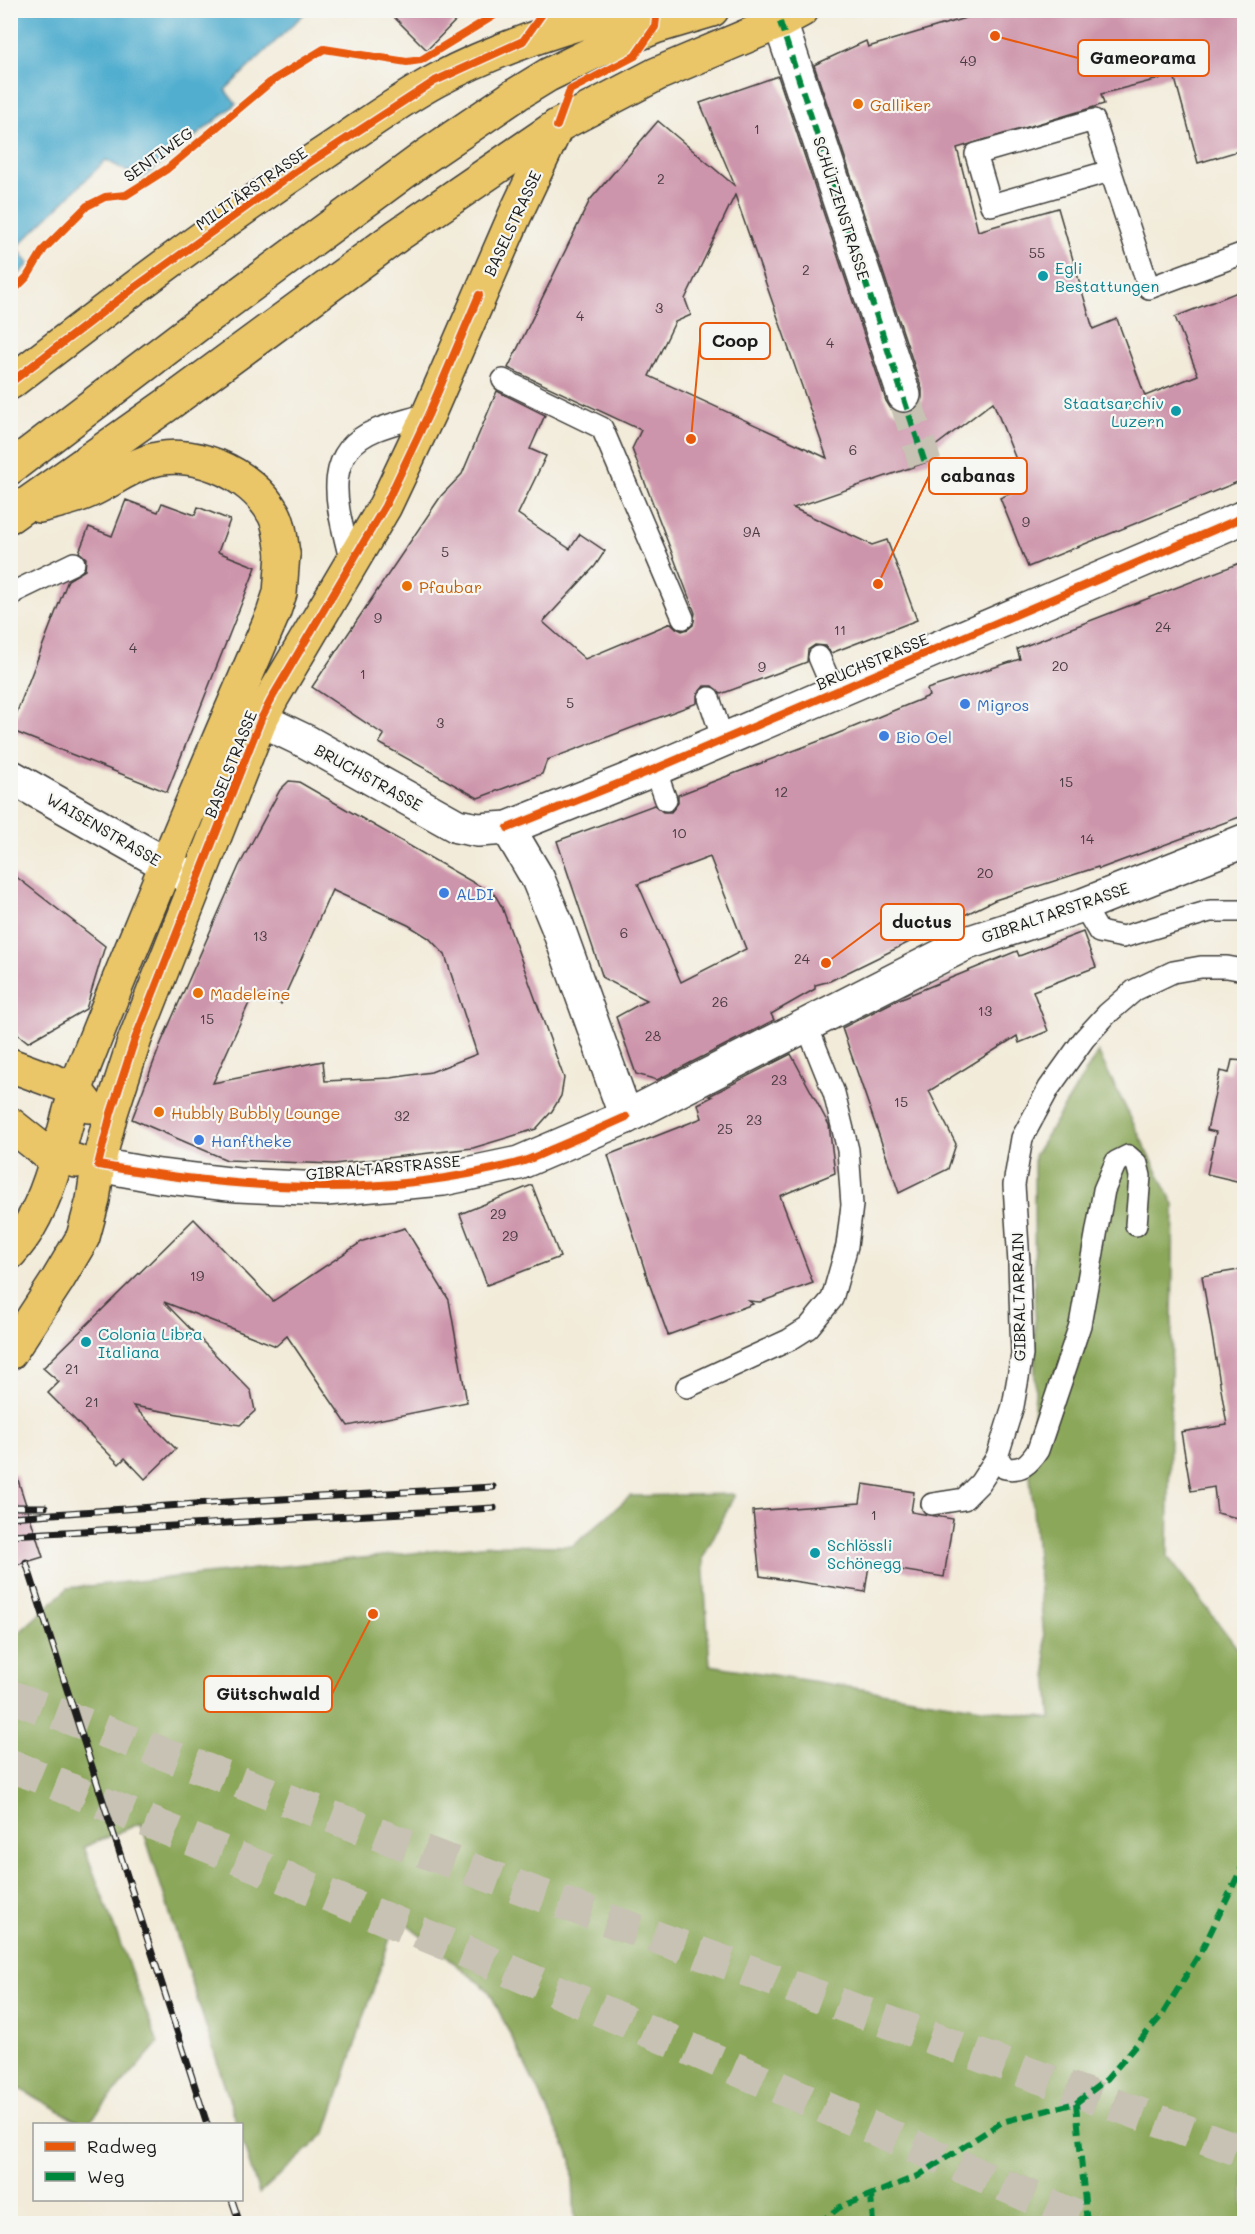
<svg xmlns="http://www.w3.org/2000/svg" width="1255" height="2234" font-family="Mali,sans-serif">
<rect width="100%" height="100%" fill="#f6f6f2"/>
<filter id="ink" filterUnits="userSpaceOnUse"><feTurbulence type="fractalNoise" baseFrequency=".0167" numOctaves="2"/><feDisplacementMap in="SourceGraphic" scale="12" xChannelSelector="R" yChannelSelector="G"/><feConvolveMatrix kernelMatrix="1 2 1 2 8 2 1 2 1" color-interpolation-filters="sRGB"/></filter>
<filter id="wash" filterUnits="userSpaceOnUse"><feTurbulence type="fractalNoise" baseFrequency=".008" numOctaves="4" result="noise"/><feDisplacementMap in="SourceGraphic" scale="24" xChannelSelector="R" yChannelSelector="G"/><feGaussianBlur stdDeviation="1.35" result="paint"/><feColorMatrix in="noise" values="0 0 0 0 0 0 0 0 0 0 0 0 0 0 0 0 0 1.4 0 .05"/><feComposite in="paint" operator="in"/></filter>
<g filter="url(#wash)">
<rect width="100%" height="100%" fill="#f2ebd9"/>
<!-- forest -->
<polygon fill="#8ba75a" stroke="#54623b" stroke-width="1.5" points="1098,1052 1174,1205 1168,1557 1244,1657 1244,2223 575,2223 572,2160 489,1991 397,1917 326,2133 259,2194 242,2140 242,2124 237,2124 141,1823 84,1847 158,2043 87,2124 83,2124 11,2084 11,1640 68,1588 491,1545 573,1546 630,1496 735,1494 703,1558 710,1665 1051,1719 1029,1464 1035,1393 1034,1156"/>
<!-- water -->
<polygon fill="#51aecf" stroke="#366576" stroke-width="1.5" points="11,10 307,10 307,11 225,90 236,104 141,179 106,160 17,247 29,264 11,282"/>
<g id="blocks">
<!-- building -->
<g fill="#cd95ab" fill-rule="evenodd">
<polygon points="387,10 466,10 427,50"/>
<path d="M992,10H1245V149L1198,163L1174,75L1101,94L1104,104L957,148L978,231L1058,208L1093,329L1117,319L1145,396L1198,375L1175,317L1245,289V479L1028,567L1000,498L1027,487L993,402L930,450L933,460L793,508L872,545L887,540L917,620L831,653L826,646L815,645L808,650L807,662L721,694L712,686H704L697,695V703L547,760L542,774L478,798L379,743L384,735L312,687L441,496L462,474L497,391L545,415L530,449L546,456L518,514L570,549L580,534L605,551L595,566L543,622L585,659L671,623L676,628L682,631L688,629L693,625L695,613L632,449L641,430L508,368L590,200L658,121L735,186L700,103L778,76L886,401L891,409L900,413H909L918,408L922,399V389L814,65L866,41L868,47ZM735,195L827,458L649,376L675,322L691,315L685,299Z"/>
<polygon points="126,500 158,512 162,503 195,515 198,507 230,520 218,552 256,567 167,792 10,730 68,580 85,570 86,558 79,552 89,527 112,536"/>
<path d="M1245,561V815L1099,869L1098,867L995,900L830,981L815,985V989L771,1014L774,1020L657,1080L636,1074L616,1017L647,1000L603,978L557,841L654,805L663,812H671L678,803V795L827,738L929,696L927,689L1020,659L1017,649ZM710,857L746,949L681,982L638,884Z"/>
<path d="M289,781L299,782L495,895L502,907L564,1078L561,1096L552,1111L536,1129L473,1148L334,1164L227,1160L132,1119L161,1043L239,866L280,790ZM332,890L408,925L429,938L445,955L477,1054L431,1072L391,1078L325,1081L323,1061L213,1083L254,992L281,1004Z"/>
<polygon points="10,872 105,946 86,1009 28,1042 10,1028"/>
<polygon points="1083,932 1096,967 1033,991 1048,1031 1019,1043 1017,1036 929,1091 956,1144 948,1169 899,1193 842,1028 897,1000 1017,951 1019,956"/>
<polygon points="791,1054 829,1125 835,1173 780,1196 813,1283 760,1302 749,1301 753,1304 668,1335 648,1280 608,1155 702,1118 698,1104 712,1097 709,1096"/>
<polygon points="1232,1060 1245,1061 1245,1183 1207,1174 1216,1132 1207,1130 1220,1071 1229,1073"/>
<polygon points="532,1185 560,1257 487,1285 460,1214"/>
<polygon points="194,1219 273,1301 363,1241 405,1228 449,1300 467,1402 348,1426 287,1336 276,1346 164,1302 251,1391 255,1411 240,1425 133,1406 176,1449 145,1479 125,1458 119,1464 48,1393 59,1382 43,1368"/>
<polygon points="1245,1269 1245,1520 1217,1513 1214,1487 1191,1491 1181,1432 1227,1425 1202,1276"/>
<polygon points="16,1474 43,1557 10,1567 10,1475"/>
<polygon points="863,1484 914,1492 911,1512 953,1519 944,1577 869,1565 865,1592 760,1576 753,1511 860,1503"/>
</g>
</g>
</g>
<g filter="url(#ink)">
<use href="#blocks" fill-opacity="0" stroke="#3c3b38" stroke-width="1.5"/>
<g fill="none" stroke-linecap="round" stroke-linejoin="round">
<!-- street-tunnel -->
<polyline stroke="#c7c2b3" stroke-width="33" stroke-dasharray="33 16" stroke-linecap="butt" points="904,395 925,463"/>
<!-- highway-tunnel -->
<g stroke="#c7c2b3" stroke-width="33" stroke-dasharray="33 16" stroke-linecap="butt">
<polyline points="10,1696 505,1882 1244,2152"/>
<polyline points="10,1765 464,1951 1093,2224"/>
</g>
<defs>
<g id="lane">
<polyline points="1110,171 991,205 976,154 1094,120 1149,288 1244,253"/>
<polyline points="503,380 602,428 683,618"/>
<path d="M351,564C341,516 315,455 376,430C393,423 412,419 429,413"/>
<polyline points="10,597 14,592 74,563"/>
<polyline points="819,657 834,692"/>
<polyline points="709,698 723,740"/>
<polyline points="655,769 666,800"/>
<polyline points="1083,905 1099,932 1123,937 1210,911 1244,911"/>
<path d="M1136,1225L1140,1176L1137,1164L1128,1156L1116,1162L1104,1190L1080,1325L1038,1450C1029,1464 1022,1471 1005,1468L997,1457L1013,1406L1022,1355L1019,1263L1014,1185L1022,1138L1049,1088L1084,1039L1107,1014L1135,990L1173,972L1201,967H1227L1244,970"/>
<polyline points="687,1387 789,1340 808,1328 832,1299 847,1246 852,1205 848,1150 834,1093 807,1026"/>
<polyline points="932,1504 964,1499 980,1483 997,1457"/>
</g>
<g id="street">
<polyline points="780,22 904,395"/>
<polyline points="236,708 307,742 457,826 478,830 508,828 655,769 1244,517"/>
<polyline points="10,776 197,882"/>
<polyline points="508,828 538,879 557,925 626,1117"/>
<polyline points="98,1165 159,1176 238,1185 326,1189 443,1179 519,1163 626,1117 967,943 1083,905 1244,841"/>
</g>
<g id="primary">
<path d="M10,383C114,303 217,224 326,152C362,128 398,101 437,80C497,48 561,27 628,10"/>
<polyline points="10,1065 75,1089 88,1106"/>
<polyline points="10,1124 49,1155 76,1161"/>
<path d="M10,1253C17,1245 24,1236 29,1227C58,1178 64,1117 85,1064C145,913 208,763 273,614L280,593L283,554"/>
<polyline points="10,1353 57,1281 83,1237 93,1200 98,1165 111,1113 135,1039 261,719 273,696 385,506 429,413 515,215 557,126 657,74 780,22 802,10"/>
</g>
<g id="highway">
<polyline points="10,468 204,320 426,156 517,94 548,75 599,50 655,27 712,10"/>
<path d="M39,506C54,502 72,499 87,492C106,484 124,470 144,463C189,445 251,472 274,514C280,525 281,541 283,554"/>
<polyline points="10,516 171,402 398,235 557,126"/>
</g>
</defs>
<!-- lane casing -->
<use href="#lane" stroke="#3c3b38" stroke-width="24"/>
<!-- street casing -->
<use href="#street" stroke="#3c3b38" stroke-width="36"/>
<!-- primary casing -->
<use href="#primary" stroke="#3c3b38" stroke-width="36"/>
<!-- highway casing -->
<use href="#highway" stroke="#3c3b38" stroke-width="36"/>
<!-- lane -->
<use href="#lane" stroke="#fff" stroke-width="21"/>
<!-- street -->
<use href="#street" stroke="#fff" stroke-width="33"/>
<!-- primary -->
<use href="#primary" stroke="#eac669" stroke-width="33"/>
<!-- highway -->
<use href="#highway" stroke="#eac669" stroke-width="33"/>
<defs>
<g id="rail">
<polyline points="10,1507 45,1507"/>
<polyline points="10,1517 210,1503 493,1487"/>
<polyline points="10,1535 494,1508"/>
<polyline points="26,1562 207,2124"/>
<polyline points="232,2200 240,2224"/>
</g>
</defs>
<!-- rail casing -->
<use href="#rail" stroke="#1c1c1c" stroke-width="7"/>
<!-- rail -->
<use href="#rail" stroke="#f6f6f2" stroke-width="4.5" stroke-dasharray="14" stroke-linecap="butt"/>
<!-- quiet -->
<g stroke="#00873e" stroke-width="6" stroke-dasharray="12 6" stroke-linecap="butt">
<polyline points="780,22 925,463"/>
<polyline points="1076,2103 1087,2224"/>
<polyline points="871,2194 873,2224"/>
<polyline points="818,2224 840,2207 918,2176 1002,2122 1076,2103 1107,2079 1162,2015 1204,1946 1244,1863"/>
</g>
<defs>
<g id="cycleway">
<polyline points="557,126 570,90 635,56 655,27 657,10"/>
<polyline points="10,294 27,277 44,249 87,206 105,197 126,195 167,169 273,80 324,49 407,62 421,60 503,10"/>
<path d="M479,295L429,413L385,506L273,696L261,719L135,1039L111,1113L98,1165C239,1189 376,1200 517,1163C530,1160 543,1153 555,1148C579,1138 602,1128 626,1117"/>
<polyline points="10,383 134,288 295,172 435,81 523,41 545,10"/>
<polyline points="508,828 655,769 1244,517"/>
</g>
</defs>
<!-- cycleway casing -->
<use href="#cycleway" stroke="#f6f6f2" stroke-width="11"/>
<!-- cycleway -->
<use href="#cycleway" stroke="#e8590c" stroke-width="8"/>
</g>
</g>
<!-- markers -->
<g fill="#e8710a" stroke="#f6f6f2" stroke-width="2">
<circle cx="858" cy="104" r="6"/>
<circle cx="407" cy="586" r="6"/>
<circle cx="198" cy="993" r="6"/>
<circle cx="159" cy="1112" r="6"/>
</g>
<g fill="#0f9aa8" stroke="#f6f6f2" stroke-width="2">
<circle cx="1043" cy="276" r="6"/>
<circle cx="1176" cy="411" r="6"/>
<circle cx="86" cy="1342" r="6"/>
<circle cx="815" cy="1553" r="6"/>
</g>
<g fill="#3f7fe0" stroke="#f6f6f2" stroke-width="2">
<circle cx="965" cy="704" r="6"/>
<circle cx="884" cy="736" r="6"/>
<circle cx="444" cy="893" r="6"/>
<circle cx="199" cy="1140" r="6"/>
</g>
<g text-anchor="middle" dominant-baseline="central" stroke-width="4.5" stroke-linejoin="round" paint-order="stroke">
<!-- number labels -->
<g font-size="14" fill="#483a40">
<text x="968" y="60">49</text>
<text x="757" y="128">1</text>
<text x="661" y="178">2</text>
<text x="1037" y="252">55</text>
<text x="806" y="269">2</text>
<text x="659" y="307">3</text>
<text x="580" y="315">4</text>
<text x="830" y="342">4</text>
<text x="853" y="449">6</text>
<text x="1026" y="521">9</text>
<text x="752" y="531">9A</text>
<text x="445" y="551">5</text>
<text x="378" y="617">9</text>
<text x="1163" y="626">24</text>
<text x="840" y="629">11</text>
<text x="133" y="647">4</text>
<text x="1060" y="665">20</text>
<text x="762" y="666">9</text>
<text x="363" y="673">1</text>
<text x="570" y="702">5</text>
<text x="440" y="722">3</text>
<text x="1066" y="781">15</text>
<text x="781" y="791">12</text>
<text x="679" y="832">10</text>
<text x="1087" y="838">14</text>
<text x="985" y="872">20</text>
<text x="624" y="932">6</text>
<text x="260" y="935">13</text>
<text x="802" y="958">24</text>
<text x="720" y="1001">26</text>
<text x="985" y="1010">13</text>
<text x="207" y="1018">15</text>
<text x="653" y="1035">28</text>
<text x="779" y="1079">23</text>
<text x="901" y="1101">15</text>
<text x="402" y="1115">32</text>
<text x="754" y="1119">23</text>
<text x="725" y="1128">25</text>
<text x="498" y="1213">29</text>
<text x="510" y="1235">29</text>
<text x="197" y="1275">19</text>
<text x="72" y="1368">21</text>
<text x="92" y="1401">21</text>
<text x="874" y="1514">1</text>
</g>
<!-- food labels -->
<g font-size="16" fill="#c56008" stroke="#f6f6f2" text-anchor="start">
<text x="870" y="104">Galliker</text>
<text x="419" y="586">Pfaubar</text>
<text x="210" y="993">Madeleine</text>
<text x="171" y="1112">Hubbly Bubbly Lounge</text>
</g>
<!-- street labels -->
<g font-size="16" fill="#1c1c1c" stroke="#f6f6f2">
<text transform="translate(158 154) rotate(-36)">SENTIWEG</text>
<text transform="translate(251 188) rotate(-35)">MILITÄRSTRASSE</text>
<text transform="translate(842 208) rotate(72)">SCHÜTZENSTRASSE</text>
<text transform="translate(512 223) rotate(-65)">BASELSTRASSE</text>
<text transform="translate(872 661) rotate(-23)">BRUCHSTRASSE</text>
<text transform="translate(230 764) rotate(-68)">BASELSTRASSE</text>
<text transform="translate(369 777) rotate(29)">BRUCHSTRASSE</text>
<text transform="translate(104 829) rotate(30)">WAISENSTRASSE</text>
<text transform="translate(1055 912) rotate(-19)">GIBRALTARSTRASSE</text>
<text transform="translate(383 1167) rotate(-5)">GIBRALTARSTRASSE</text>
<text transform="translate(1018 1297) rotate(-91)">GIBRALTARRAIN</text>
</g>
<!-- culture labels -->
<g font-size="16" fill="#0d838f" stroke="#f6f6f2" text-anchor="start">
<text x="1055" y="267">Egli<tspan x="1055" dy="18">Bestattungen</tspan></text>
<text x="1164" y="402" text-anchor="end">Staatsarchiv<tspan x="1164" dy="18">Luzern</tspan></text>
<text x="98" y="1333">Colonia Libra<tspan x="98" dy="18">Italiana</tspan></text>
<text x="827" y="1544">Schlössli<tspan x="827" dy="18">Schönegg</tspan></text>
</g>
<!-- shop labels -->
<g font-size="16" fill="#366cbe" stroke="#f6f6f2" text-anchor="start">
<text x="977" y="704">Migros</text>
<text x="896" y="736">Bio Oel</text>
<text x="456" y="893">ALDI</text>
<text x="211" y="1140">Hanftheke</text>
</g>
</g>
<!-- callouts -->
<path fill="none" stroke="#e8590c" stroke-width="2" d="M995 36L1078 58M691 439L700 341M878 584L929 476M826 963L881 922M373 1614L332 1694"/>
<g fill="#e8590c" stroke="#f6f6f2" stroke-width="2">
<circle cx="995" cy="36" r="6"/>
<circle cx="691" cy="439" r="6"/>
<circle cx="878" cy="584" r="6"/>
<circle cx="826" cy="963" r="6"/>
<circle cx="373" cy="1614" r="6"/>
</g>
<g fill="#f6f6f2" stroke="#e8590c" stroke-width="2">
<rect x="1078" y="40" width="131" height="36" rx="6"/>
<rect x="700" y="323" width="70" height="36" rx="6"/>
<rect x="929" y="458" width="98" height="36" rx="6"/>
<rect x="881" y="904" width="83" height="36" rx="6"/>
<rect x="204" y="1676" width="128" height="36" rx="6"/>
</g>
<g font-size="18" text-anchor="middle" font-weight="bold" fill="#1c1c1c">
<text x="1143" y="64">Gameorama</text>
<text x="735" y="347">Coop</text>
<text x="978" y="482">cabanas</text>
<text x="922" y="928">ductus</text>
<text x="268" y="1700">Gütschwald</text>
</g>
<!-- margin -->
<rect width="1255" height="2234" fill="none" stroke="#f6f6f2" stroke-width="36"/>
<!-- legend -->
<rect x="33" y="2123" width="210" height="78" fill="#f6f6f2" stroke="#9f9f9c" stroke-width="1.5"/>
<rect x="45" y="2142" width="30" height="9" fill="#e8590c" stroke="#9f9f9c" stroke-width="1.5"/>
<text x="87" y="2153" font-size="18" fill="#1c1c1c">Radweg</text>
<rect x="45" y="2172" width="30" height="9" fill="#00873e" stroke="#9f9f9c" stroke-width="1.5"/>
<text x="87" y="2183" font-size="18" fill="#1c1c1c">Weg</text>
</svg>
